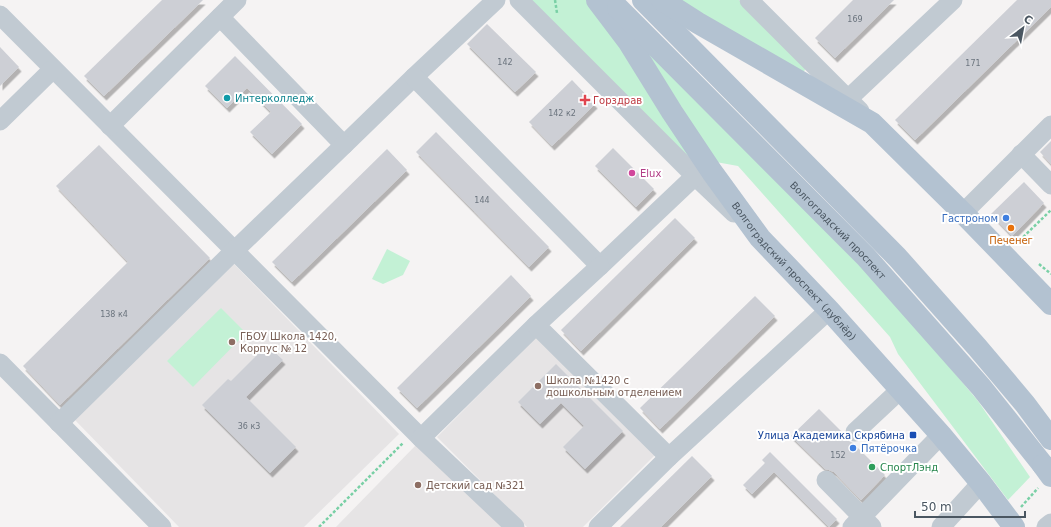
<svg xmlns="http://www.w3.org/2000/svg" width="1051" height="527" font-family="'DejaVu Sans',sans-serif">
<defs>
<filter id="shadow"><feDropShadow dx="2.5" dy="4.5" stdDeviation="0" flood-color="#0004"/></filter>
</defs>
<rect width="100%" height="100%" fill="#f5f3f3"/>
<!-- education -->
<g fill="#e6e4e5">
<polygon points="234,264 399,434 304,527 179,527 74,419"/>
<polygon points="538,335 657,453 583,527 527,527 437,437"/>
<polygon points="417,444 502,527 336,527"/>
</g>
<!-- green -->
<g fill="#c3f1d5">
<polygon points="530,0 586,0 613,27 704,174"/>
<polygon points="673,0 739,0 806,67 802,76"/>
<polygon points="645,43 894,301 978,401 1030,477 1008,500 898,354 890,337 738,166 716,162 642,46"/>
<polygon points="387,249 410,261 403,275 383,284 372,279"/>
<polygon points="221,308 246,333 193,387 167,361"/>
</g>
<!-- building -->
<g fill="#cdcfd5" filter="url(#shadow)">
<polygon points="162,0 203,0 104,96 84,76"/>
<polygon points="853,0 894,0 835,58 815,38"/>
<polygon points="1017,0 1051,0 1051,7 915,140 895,120"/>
<polygon points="487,24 536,72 515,92 467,44"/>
<polygon points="0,47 19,67 0,86"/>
<polygon points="235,56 302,124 272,154 250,132 271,112 247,88 227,108 205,86"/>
<polygon points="572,80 595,104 552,146 529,122"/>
<polygon points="436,132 549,247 529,267 416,152"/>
<polygon points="1051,141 1051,164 1040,152"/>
<polygon points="99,145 210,258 60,405 23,366 128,262 56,186"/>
<polygon points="613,148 654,189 636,207 595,166"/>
<polygon points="387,149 407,170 292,282 272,262"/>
<polygon points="1024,182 1044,203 1012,236 991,214"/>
<polygon points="675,218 695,238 581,351 561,330"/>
<polygon points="511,275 531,296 417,408 397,388"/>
<polygon points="755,296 775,316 660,429 640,408"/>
<polygon points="267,345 283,360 246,397 296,447 270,473 202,405 228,379 231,381"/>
<polygon points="556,364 623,431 585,469 563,447 584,426 561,403 540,424 518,402"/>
<polygon points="819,409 844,434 847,440 853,443 885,475 861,500 834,472 829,470 825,469 791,436"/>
<polygon points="770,452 837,519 829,527 774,472 752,494 743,485 765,463 762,460"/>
<polygon points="692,456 712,476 661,527 620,527"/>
</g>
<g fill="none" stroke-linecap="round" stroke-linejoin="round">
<!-- path -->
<g stroke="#7ad0a6" stroke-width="2.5" stroke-dasharray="3 2" stroke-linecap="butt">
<polyline points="555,0 557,13"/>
<polyline points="1016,244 1051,210"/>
<polyline points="1039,264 1051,274"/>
<polyline points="1021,507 1038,488"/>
<polyline points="319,527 403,443"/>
</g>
<!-- minor -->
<g stroke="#c1cad2" stroke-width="19">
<polyline points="519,0 695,176 734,213"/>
<polyline points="749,0 860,111"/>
<polyline points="0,15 421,438 536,325"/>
<polyline points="220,17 344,145 414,77 496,0"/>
<polyline points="414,77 600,266 695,176"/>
<polyline points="848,99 953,0"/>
<polyline points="0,121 53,69"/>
<polyline points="110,126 237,0"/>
<polyline points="1021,154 1051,185"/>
<polyline points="963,213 1051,125"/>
<polyline points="600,266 536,325 669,457 829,310"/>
<polyline points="0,363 162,527"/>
<polyline points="59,423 234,251 344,145"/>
<polyline points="855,432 901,389"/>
<polyline points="421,438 515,527"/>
<polyline points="826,480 872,527"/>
<polyline points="598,527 669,457"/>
<polyline points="852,527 941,435"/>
<polyline points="941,527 981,483"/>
<polyline points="1046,527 1051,523"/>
</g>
<!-- major -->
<g stroke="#b3c2d1" stroke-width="22">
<path id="s1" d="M597,0L628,41L672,112L712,172L760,238L829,310L941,435L981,483L1014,527"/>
<polyline points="643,0 897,257 977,347 1025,404 1051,439"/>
<polyline points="662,0 698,23 872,123 963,213 1051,304"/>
<path id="s2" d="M618,8L866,257L981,387L1043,465"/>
</g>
<!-- major-bridge -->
<polyline stroke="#b3c2d1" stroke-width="22" points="1043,465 1051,476"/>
</g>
<!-- markers -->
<circle fill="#0f9aa8" stroke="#fff" stroke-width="1.5" cx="227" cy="98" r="4"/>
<path fill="#e0444e" stroke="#fff" stroke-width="1.5" d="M583 94h4v4h4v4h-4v4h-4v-4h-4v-4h4z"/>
<circle fill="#d1479c" stroke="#fff" stroke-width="1.5" cx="632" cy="173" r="4"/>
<g fill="#3f7fe0" stroke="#fff" stroke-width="1.5">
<circle cx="1006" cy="218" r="4"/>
<circle cx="853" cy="448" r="4"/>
</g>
<circle fill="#e8710a" stroke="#fff" stroke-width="1.5" cx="1011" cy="228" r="4"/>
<g fill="#8d6e63" stroke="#fff" stroke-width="1.5">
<circle cx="232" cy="342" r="4"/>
<circle cx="538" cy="386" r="4"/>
<circle cx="418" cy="485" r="4"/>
</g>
<rect fill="#1a4fb4" stroke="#fff" stroke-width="1.5" x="909" y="431" width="8" height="8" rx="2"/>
<circle fill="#2e9e5b" stroke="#fff" stroke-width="1.5" cx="872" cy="467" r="4"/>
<g text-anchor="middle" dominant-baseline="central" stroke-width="4" stroke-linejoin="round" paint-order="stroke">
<!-- number labels -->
<g font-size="8" fill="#6b747e">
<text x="855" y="19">169</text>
<text x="505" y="62">142</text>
<text x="973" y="63">171</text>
<text x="562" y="113">142 к2</text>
<text x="482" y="200">144</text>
<text x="114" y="314">138 к4</text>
<text x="249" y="426">36 к3</text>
<text x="838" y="455">152</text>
</g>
<!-- culture labels -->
<g font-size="10" fill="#0d838f" stroke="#fff" text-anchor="start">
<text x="235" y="98">Интерколледж</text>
</g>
<!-- health labels -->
<g font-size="10" fill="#be3a42" stroke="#fff" text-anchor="start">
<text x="593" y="100">Горздрав</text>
</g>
<!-- hotel labels -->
<g font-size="10" fill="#b23c85" stroke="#fff" text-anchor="start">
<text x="640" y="173">Elux</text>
</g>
<!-- shop labels -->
<g font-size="10" fill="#366cbe" stroke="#fff" text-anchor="end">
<text x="998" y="218">Гастроном</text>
<text x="861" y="448" text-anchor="start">Пятёрочка</text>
</g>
<!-- street labels -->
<g font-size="10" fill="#4a5661" stroke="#fff">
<text stroke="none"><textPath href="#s2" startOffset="313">Волгоградский проспект</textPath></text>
<text stroke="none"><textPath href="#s1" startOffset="336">Волгоградский проспект (дублёр)</textPath></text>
</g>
<!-- food labels -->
<g font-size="10" fill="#c56008" stroke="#fff">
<text x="1011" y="240">Печенег</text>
</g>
<!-- education labels -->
<g font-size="10" fill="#785e54" stroke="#fff" text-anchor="start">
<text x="240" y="336">ГБОУ Школа 1420,<tspan x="240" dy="12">Корпус № 12</tspan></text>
<text x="546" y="380">Школа №1420 с<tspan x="546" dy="12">дошкольным отделением</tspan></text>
<text x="426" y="485">Детский сад №321</text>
</g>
<!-- transit labels -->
<g font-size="10" fill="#164399" stroke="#fff" text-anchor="end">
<text x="905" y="435">Улица Академика Скрябина</text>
</g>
<!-- leisure labels -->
<g font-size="10" fill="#27864d" stroke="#fff" text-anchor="start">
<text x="880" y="467">СпортЛэнд</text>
</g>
</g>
<!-- north arrow -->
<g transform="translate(1023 28) rotate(32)" stroke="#ffffff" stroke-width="3" paint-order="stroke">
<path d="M0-3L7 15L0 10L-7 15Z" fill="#4a5661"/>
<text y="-6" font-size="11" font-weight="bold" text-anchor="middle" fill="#4a5661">С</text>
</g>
<!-- scale -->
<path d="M915 511v6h110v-6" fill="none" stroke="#4a5661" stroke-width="2"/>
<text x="921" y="511" font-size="12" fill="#4a5661" stroke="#ffffff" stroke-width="3" paint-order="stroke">50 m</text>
</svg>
